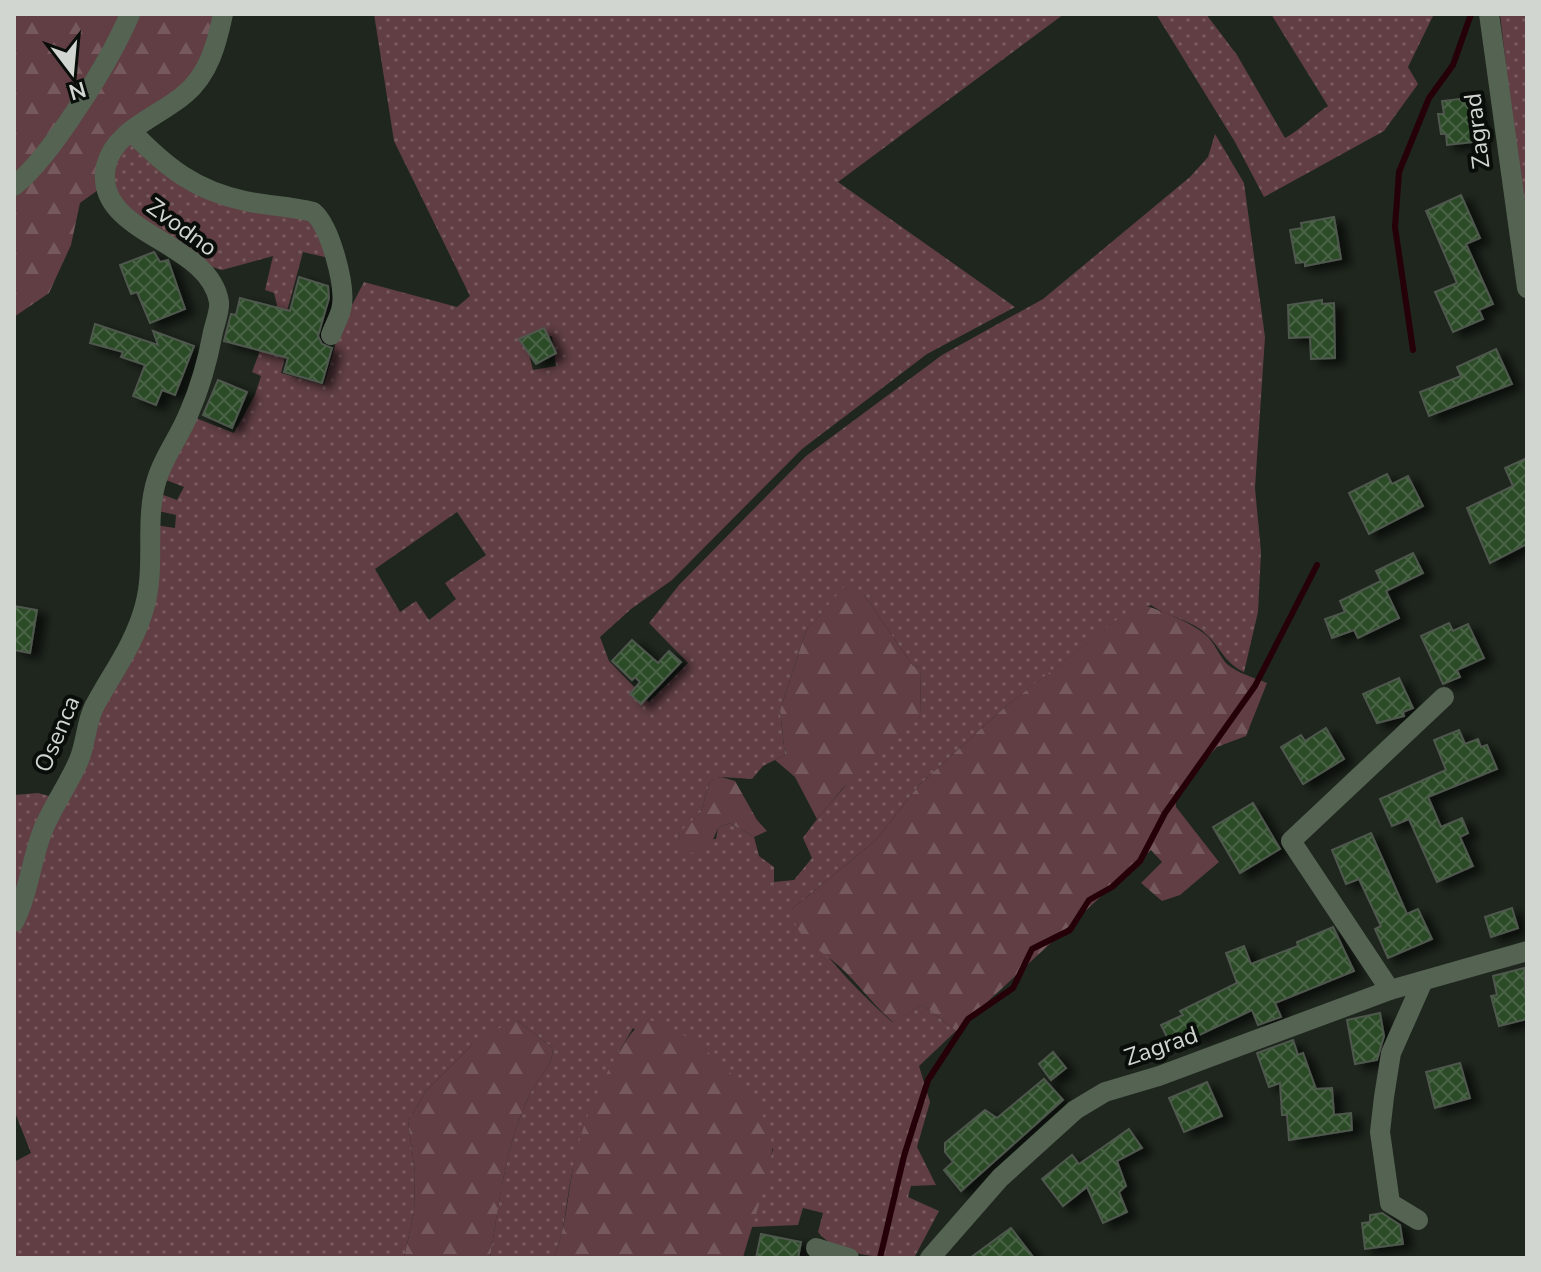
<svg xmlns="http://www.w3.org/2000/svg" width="1541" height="1272" font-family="'Nunito Sans',sans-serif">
<defs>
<pattern id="grass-dots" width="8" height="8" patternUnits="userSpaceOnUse" patternTransform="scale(2)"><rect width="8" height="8" fill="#603e43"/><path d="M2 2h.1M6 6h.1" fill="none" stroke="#76595d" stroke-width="1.8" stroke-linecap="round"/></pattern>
<pattern id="forest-firs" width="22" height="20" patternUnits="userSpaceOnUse" patternTransform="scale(2)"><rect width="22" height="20" fill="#603e43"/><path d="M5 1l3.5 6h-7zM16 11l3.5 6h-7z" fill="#76595d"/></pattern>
<pattern id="building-cross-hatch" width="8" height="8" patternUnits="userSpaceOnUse" patternTransform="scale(2)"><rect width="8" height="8" fill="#2c4b28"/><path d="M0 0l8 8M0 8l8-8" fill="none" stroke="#4a6446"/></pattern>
<filter id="shadow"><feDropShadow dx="9" dy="5" stdDeviation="4" flood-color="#0009"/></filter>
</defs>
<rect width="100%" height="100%" fill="#1e261d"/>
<!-- grass -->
<g fill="url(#grass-dots)" fill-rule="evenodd">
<path d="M374,14H1064L838,182L1015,307L927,354L802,449L672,580L631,609L600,637L609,661L649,702L688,663L649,623L679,585L806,456L942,355L1043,299L1190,177L1208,157L1215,134L1244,183L1265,337L1255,488L1261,552L1258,612L1244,672C1225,663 1222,650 1208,636C1192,619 1169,618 1151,605L1117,620L1004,708L919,785L876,840L792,909C820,951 854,988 892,1022L923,1005L956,1031L919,1066L930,1102L917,1147L936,1185L911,1186L908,1197L939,1211L914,1258C885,1258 837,1257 818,1232L823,1213L803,1208L798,1225L751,1227L773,1149L633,1028C606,1073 585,1116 573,1168C566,1199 566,1228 554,1258H490C500,1199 504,1151 529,1096C537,1079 553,1067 553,1048L518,1021L472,1045L427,1090L408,1121L415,1173L414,1212L404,1258H14V1162L31,1153L14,1110V933L28,903L42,848L95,719L126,671L155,525L175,528L176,515L154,510L158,493L177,500L184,487L161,478L193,417L234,433L255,395L261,376L252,372L277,305L274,293L265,290L273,256L222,270L209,266L123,208L109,177L126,140L150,160L314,221L329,258L303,252L283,326L292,329L281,373L324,385L340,328L364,282L457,307L470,296L394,141ZM552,336L556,366L533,370L526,342ZM457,512L486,555L445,583L456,599L429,620L416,601L400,612L375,569ZM847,584L864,595L913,666L921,667L920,717C876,752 836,792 803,838L812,858L794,880L774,882V867L759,856L754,837L730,823L718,828L716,839L678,840L680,833L701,812L710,781L721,777L752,779L763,766L785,755L780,710L806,631Z"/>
<path d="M1156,14H1206L1237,55L1285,138C1302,129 1312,116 1328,106L1271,14H1434L1408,67L1418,84L1384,131L1264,197L1235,142Z"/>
<polygon points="1500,14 1527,14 1527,209 1522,206"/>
<polygon points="38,793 53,797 14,911 14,795"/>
</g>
<!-- forest -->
<g fill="url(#forest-firs)">
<path d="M14,14H122C90,70 58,130 14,178Z"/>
<polygon points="137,14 218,14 218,21 191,76 165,102 131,123 98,190 80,203 71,245 49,293 14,317 14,195"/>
<polygon points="847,583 864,595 913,666 921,667 920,717 842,789 817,819 795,777 775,760 785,755 780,710 806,631"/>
<path d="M1137,604C1153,606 1198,625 1209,638C1216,646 1220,657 1227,664C1237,673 1255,678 1267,683L1246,736L1217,747L1175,793L1176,807L1219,862L1180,895L1162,901L1141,883L1162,862L1151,850L956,1031L923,1005L893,1022C873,1005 858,983 839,966C819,948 794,939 792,909L876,840L919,785L1004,708Z"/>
<polygon points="721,777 735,781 757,820 767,831 754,837 730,823 718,828 709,849 691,853 678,840 680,832 701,812 710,781"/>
<path d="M648,1020C694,1029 768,1097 772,1145C774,1163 749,1235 743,1258H554C565,1229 567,1203 572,1173C579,1132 595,1092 616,1057C626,1041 631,1029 648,1020Z"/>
<path d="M518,1021L553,1048C553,1067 537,1079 529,1096C504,1151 500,1200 490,1258H404L414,1212L415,1173L408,1121L427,1090L472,1045L484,1034Z"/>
</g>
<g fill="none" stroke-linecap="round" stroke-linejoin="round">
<!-- stream -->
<g stroke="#250008" stroke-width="6">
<polyline points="1413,350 1395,227 1399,172 1429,98 1453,65 1471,14"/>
<polyline points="880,1258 904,1156 928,1080 968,1019 1013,988 1032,949 1070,930 1089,900 1112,887 1140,861 1165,813 1255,686 1317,565"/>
</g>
</g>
<!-- building -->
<g fill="url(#building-cross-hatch)" stroke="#4f584e" stroke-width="2" filter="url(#shadow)">
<polygon points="1476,97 1481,141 1447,145 1446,134 1441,134 1438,114 1444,114 1442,101"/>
<polygon points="1461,195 1480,238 1466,244 1493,304 1479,310 1483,319 1453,332 1435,292 1457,283 1426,211"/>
<polygon points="1334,217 1341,259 1305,266 1305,262 1296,263 1290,230 1302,228 1301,223"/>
<polygon points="154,252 160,262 168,260 185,309 150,323 137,292 131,294 120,265"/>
<polygon points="299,277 328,286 329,298 318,336 322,344 332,348 322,383 284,372 288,358 224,341 231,314 236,315 240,298 290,311"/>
<polygon points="1322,300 1322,304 1334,303 1335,358 1311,359 1310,337 1289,338 1288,305"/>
<polygon points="95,324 158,345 153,331 194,346 175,395 162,390 156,405 133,396 145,365 121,357 123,352 90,343"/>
<polygon points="544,328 556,353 536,364 519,339"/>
<polygon points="1496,349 1512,384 1429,416 1420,392 1461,376 1457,367"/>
<polygon points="218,380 247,392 232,428 203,415"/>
<polygon points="1527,458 1527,544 1490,563 1467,508 1513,486 1505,468"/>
<polygon points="1387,474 1392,484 1408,476 1423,506 1369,534 1349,493"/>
<polygon points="1413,553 1423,573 1386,591 1399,618 1358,638 1354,630 1332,638 1325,619 1345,612 1340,601 1381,581 1376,571"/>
<polygon points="14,606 37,610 30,653 14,650"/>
<polygon points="1449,623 1453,631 1468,624 1484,658 1457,670 1460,677 1443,684 1421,636"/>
<polygon points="632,640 658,663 669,651 681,662 641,704 630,694 640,682 635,677 632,680 612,661"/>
<polygon points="1399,678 1413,708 1403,712 1404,716 1377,723 1363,694"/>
<polygon points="1326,728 1344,759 1303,784 1281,747 1301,735 1305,741"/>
<polygon points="1459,730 1465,744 1478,739 1481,747 1487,745 1497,769 1428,797 1441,827 1462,818 1468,833 1460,837 1473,866 1437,882 1409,819 1392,826 1380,799 1446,770 1434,740"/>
<polygon points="1253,803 1280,849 1240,873 1213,827"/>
<polygon points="1371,833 1407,914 1418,909 1432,939 1388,958 1375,929 1381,926 1359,879 1346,884 1332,850"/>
<polygon points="1512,908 1518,928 1491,937 1485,917"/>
<polygon points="1333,927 1354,971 1275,1003 1281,1017 1258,1025 1252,1010 1193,1038 1190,1031 1169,1041 1161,1025 1183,1015 1180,1011 1237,983 1226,953 1244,946 1251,964 1298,946 1297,942"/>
<polygon points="1524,968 1527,1019 1499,1026 1491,996 1497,995 1493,976"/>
<polygon points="1380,1013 1384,1036 1377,1060 1355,1064 1347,1020"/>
<polygon points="1293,1040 1298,1055 1303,1053 1316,1089 1332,1088 1334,1115 1351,1113 1352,1130 1289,1140 1287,1115 1282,1115 1280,1083 1269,1087 1257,1053"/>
<polygon points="1053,1052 1066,1068 1051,1080 1039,1064"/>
<polygon points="1460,1063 1470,1098 1435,1108 1426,1072"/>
<polygon points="1044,1079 1063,1100 961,1191 944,1170 953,1162 945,1152 945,1143 985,1110 997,1118"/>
<polygon points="1207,1082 1222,1116 1184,1132 1169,1098"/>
<polygon points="1129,1129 1142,1148 1117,1161 1126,1186 1119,1192 1127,1212 1103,1223 1087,1187 1063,1206 1042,1179 1072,1155 1079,1164"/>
<polygon points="1382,1213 1400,1225 1403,1244 1365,1249 1362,1223 1370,1222 1370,1215"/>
<polygon points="1011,1228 1034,1258 970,1258"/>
<polygon points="761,1234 801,1242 798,1258 756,1258"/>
</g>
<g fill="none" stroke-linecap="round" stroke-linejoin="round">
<!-- street -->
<g stroke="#556353" stroke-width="20">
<polyline points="1489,14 1527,288"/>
<path d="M131,131C166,167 194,190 245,201C268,206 290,206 313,212C330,226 345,283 342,305C341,315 334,326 331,335"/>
<path d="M14,186C52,156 111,59 130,14"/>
<path d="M14,922C28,894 31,864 41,835C51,808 68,786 79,760C86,743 86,723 94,707C112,673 135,644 145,605C156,564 144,519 157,479C164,456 180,436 189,413C200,388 208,359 213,332C215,323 220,311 219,302C209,239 92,235 106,166C114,130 160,116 185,94C209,74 217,43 223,14"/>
<polyline points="1390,990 1291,841 1444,697"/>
<polyline points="1418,1220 1390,1203 1380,1132 1384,1097 1391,1053 1423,981"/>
<polyline points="816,1248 849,1258"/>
<polyline points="930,1258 1000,1178 1075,1110 1105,1092 1159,1076 1390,990 1527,951"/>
</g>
</g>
<g text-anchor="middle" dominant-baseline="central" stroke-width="8" stroke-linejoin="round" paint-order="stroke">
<!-- street labels -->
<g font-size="24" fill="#d1d6d0" stroke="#0a0e0a">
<text transform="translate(1477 131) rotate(-97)">Zagrad</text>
<text transform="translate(182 227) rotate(36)">Zvodno</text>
<text transform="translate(57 734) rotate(-67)">Osenca</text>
<text transform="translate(1161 1046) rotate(-19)">Zagrad</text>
</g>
</g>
<!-- border -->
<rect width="1541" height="1272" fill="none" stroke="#d1d6d0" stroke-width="32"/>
<!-- north arrow -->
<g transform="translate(72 72) rotate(164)" stroke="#0a0e0a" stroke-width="6" paint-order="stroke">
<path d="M0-6L14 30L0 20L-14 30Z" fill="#d1d6d0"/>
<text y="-12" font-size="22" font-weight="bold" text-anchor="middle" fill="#d1d6d0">N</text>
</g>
</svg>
